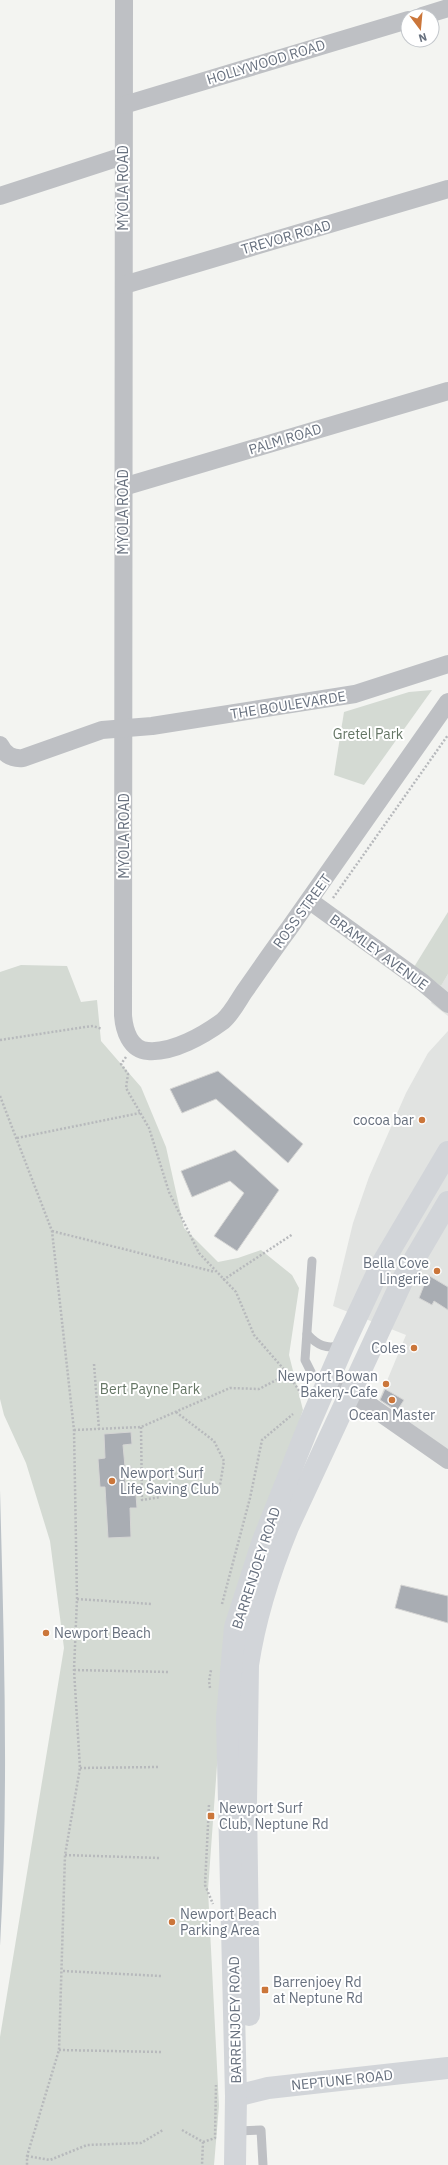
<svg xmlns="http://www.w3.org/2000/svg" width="448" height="2165" font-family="'IBM Plex Sans',sans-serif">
<rect width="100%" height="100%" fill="#f3f4f1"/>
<!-- built -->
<g fill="#e1e3e1">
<polygon points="448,974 448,1016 431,1003"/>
<polygon points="448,1031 448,1450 379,1400 406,1335 333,1306 353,1223 369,1177 406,1093 428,1053"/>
</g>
<!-- green -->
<g fill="#d4dad3">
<polygon points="432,690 364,785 334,775 344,712 409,692"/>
<polygon points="448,912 448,974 441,986 414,967"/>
<polygon points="21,965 67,966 81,1002 97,1000 101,1041 141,1087 166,1147 184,1228 218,1262 238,1258 261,1250 292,1275 299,1288 289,1355 303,1410 226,1641 208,1890 219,2106 214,2165 0,2165 0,2037 64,1648 50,1541 26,1463 4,1415 0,1399 0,972"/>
</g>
<!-- water -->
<path fill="#bac1c7" d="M0,1490C4,1642 9,1795 0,1946Z"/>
<!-- building -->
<g fill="#a9adb3" stroke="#d5d5d4">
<polygon points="218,1071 303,1144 288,1163 216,1099 182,1113 170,1089"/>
<polygon points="235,1150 279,1190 237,1251 214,1236 244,1193 230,1181 192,1197 181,1171"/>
<polygon points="428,1275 448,1287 448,1310 434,1301 432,1305 419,1298"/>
<polygon points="385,1389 404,1400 397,1411 380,1400"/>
<polygon points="131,1432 132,1444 123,1445 125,1467 131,1466 132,1475 125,1476 126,1496 136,1495 137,1508 130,1508 131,1537 108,1538 105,1487 100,1487 98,1459 105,1458 104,1434"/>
<polygon points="401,1585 448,1596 448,1623 395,1608"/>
</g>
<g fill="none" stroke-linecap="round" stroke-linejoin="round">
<!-- path -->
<g stroke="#b7b9bc" stroke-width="2.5" stroke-dasharray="2 2" stroke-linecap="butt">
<polyline points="333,898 448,735"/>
<polyline points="0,1040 85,1027 93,1026 102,1029"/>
<polyline points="126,1057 121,1064 128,1074 126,1088 149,1128 169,1192 199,1253 236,1292 254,1335 288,1374"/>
<polyline points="0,1096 52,1231 74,1430 77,1599 74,1670 80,1768 65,1855 59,2050 27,2156 27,2165"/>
<polyline points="17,1138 140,1113"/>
<polyline points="52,1231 215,1272"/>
<polyline points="223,1280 293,1234"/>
<polyline points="94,1364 99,1429"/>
<polyline points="176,1412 214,1441 224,1461 220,1485"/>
<polyline points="141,1427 142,1500 161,1497"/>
<polyline points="74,1430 141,1427 230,1388 259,1389 288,1374 302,1395"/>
<polyline points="77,1599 152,1604"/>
<polyline points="222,1604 250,1498 262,1440 293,1414"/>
<polyline points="74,1670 169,1672"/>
<polyline points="210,1688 209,1681 211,1670"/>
<polyline points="80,1768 159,1767"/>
<polyline points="209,1805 205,1885 213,1904"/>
<polyline points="65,1855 160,1858"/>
<polyline points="63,1971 161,1976"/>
<polyline points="59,2050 162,2052"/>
<polyline points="182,2130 203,2142 202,2165"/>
<polyline points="203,2142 215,2138 216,2085"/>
<polyline points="27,2156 50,2160 87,2145 141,2143 163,2130"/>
</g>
<!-- lane -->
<g stroke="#bec0c4" stroke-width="9">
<polyline points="312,1261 305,1360 313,1376 327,1383"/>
<path d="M307,1334C317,1345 327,1350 341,1345"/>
<polyline points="237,2131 261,2130 263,2165"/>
</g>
<!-- street -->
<g stroke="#bec0c4" stroke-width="18">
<path d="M124,0L123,1015C124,1030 130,1050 148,1051C173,1053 204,1035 223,1021C232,1013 238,1001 244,992C259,971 273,950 288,930C341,854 395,778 448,702"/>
<polyline points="422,16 448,8"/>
<polyline points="124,105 408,20"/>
<polyline points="0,196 123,156"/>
<polyline points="124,285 448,189"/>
<polyline points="123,487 448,391"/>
<path d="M0,745C5,755 12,759 23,758L102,730L152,726L355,694L448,664"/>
<polyline points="310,901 422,982 448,1004"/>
<polyline points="327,1383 352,1393 448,1460"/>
</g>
<!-- secondary -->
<polyline stroke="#d2d5d9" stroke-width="22" points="236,2096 268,2088 448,2068"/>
<!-- primary -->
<g stroke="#d2d5d9" stroke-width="22">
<path d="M249,2015L246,1803L248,1665C255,1618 270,1571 288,1527L404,1277L448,1202"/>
<polyline points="235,2165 236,2096 227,1718 235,1627 262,1543 308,1427 344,1344 380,1267 448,1152"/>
</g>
</g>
<!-- markers -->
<g fill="#cb763a" stroke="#fff" stroke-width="1.5">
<circle cx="422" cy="1120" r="4"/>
<circle cx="437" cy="1271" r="4"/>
<circle cx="414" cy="1348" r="4"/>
<circle cx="386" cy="1384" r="4"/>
<circle cx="392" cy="1400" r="4"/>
<circle cx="112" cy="1481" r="4"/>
<circle cx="46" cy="1633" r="4"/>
<rect x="207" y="1812" width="8" height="8" rx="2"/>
<circle cx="172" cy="1922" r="4"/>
<rect x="261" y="1986" width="8" height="8" rx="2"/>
</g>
<g text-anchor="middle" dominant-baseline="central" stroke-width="4" stroke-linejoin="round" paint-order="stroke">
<!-- street labels -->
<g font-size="14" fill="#67707e" stroke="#fff">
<text transform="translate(266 62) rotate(-17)">HOLLYWOOD ROAD</text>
<text transform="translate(123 188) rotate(-90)">MYOLA ROAD</text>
<text transform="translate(286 237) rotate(-16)">TREVOR ROAD</text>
<text transform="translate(285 439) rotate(-17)">PALM ROAD</text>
<text transform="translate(123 512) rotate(-90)">MYOLA ROAD</text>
<text transform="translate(288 705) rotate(-9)">THE BOULEVARDE</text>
<text transform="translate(124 836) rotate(-90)">MYOLA ROAD</text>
<text transform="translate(302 911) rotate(-54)">ROSS STREET</text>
<text transform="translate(379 952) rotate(36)">BRAMLEY AVENUE</text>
<text transform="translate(256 1568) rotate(-72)">BARRENJOEY ROAD</text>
<text transform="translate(235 2020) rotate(-91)">BARRENJOEY ROAD</text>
<text transform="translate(342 2080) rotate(-6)">NEPTUNE ROAD</text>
</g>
<!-- park labels -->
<g font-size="14" fill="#657665" stroke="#fff">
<text x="368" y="734">Gretel Park</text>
<text x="150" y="1389">Bert Payne Park</text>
</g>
<!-- poi labels -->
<g font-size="14" fill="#67707e" stroke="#fff" text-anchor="start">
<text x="414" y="1120" text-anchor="end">cocoa bar</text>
<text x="429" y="1263" text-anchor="end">Bella Cove<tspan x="429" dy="16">Lingerie</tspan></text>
<text x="406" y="1348" text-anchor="end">Coles</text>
<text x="378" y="1376" text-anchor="end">Newport Bowan<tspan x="378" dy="16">Bakery-Cafe</tspan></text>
<text x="392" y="1415" text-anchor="middle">Ocean Master</text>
<text x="120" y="1473">Newport Surf<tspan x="120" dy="16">Life Saving Club</tspan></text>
<text x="54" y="1633">Newport Beach</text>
<text x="219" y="1808">Newport Surf<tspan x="219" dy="16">Club, Neptune Rd</tspan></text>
<text x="180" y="1914">Newport Beach<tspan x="180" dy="16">Parking Area</tspan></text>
<text x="273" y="1982">Barrenjoey Rd<tspan x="273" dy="16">at Neptune Rd</tspan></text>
</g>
</g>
<!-- north arrow -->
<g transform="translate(420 28) rotate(164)"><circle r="19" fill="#ffffff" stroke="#c2c6cb"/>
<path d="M0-3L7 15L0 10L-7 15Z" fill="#cb763a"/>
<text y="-6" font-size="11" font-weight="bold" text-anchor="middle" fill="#67707e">N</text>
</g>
</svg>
